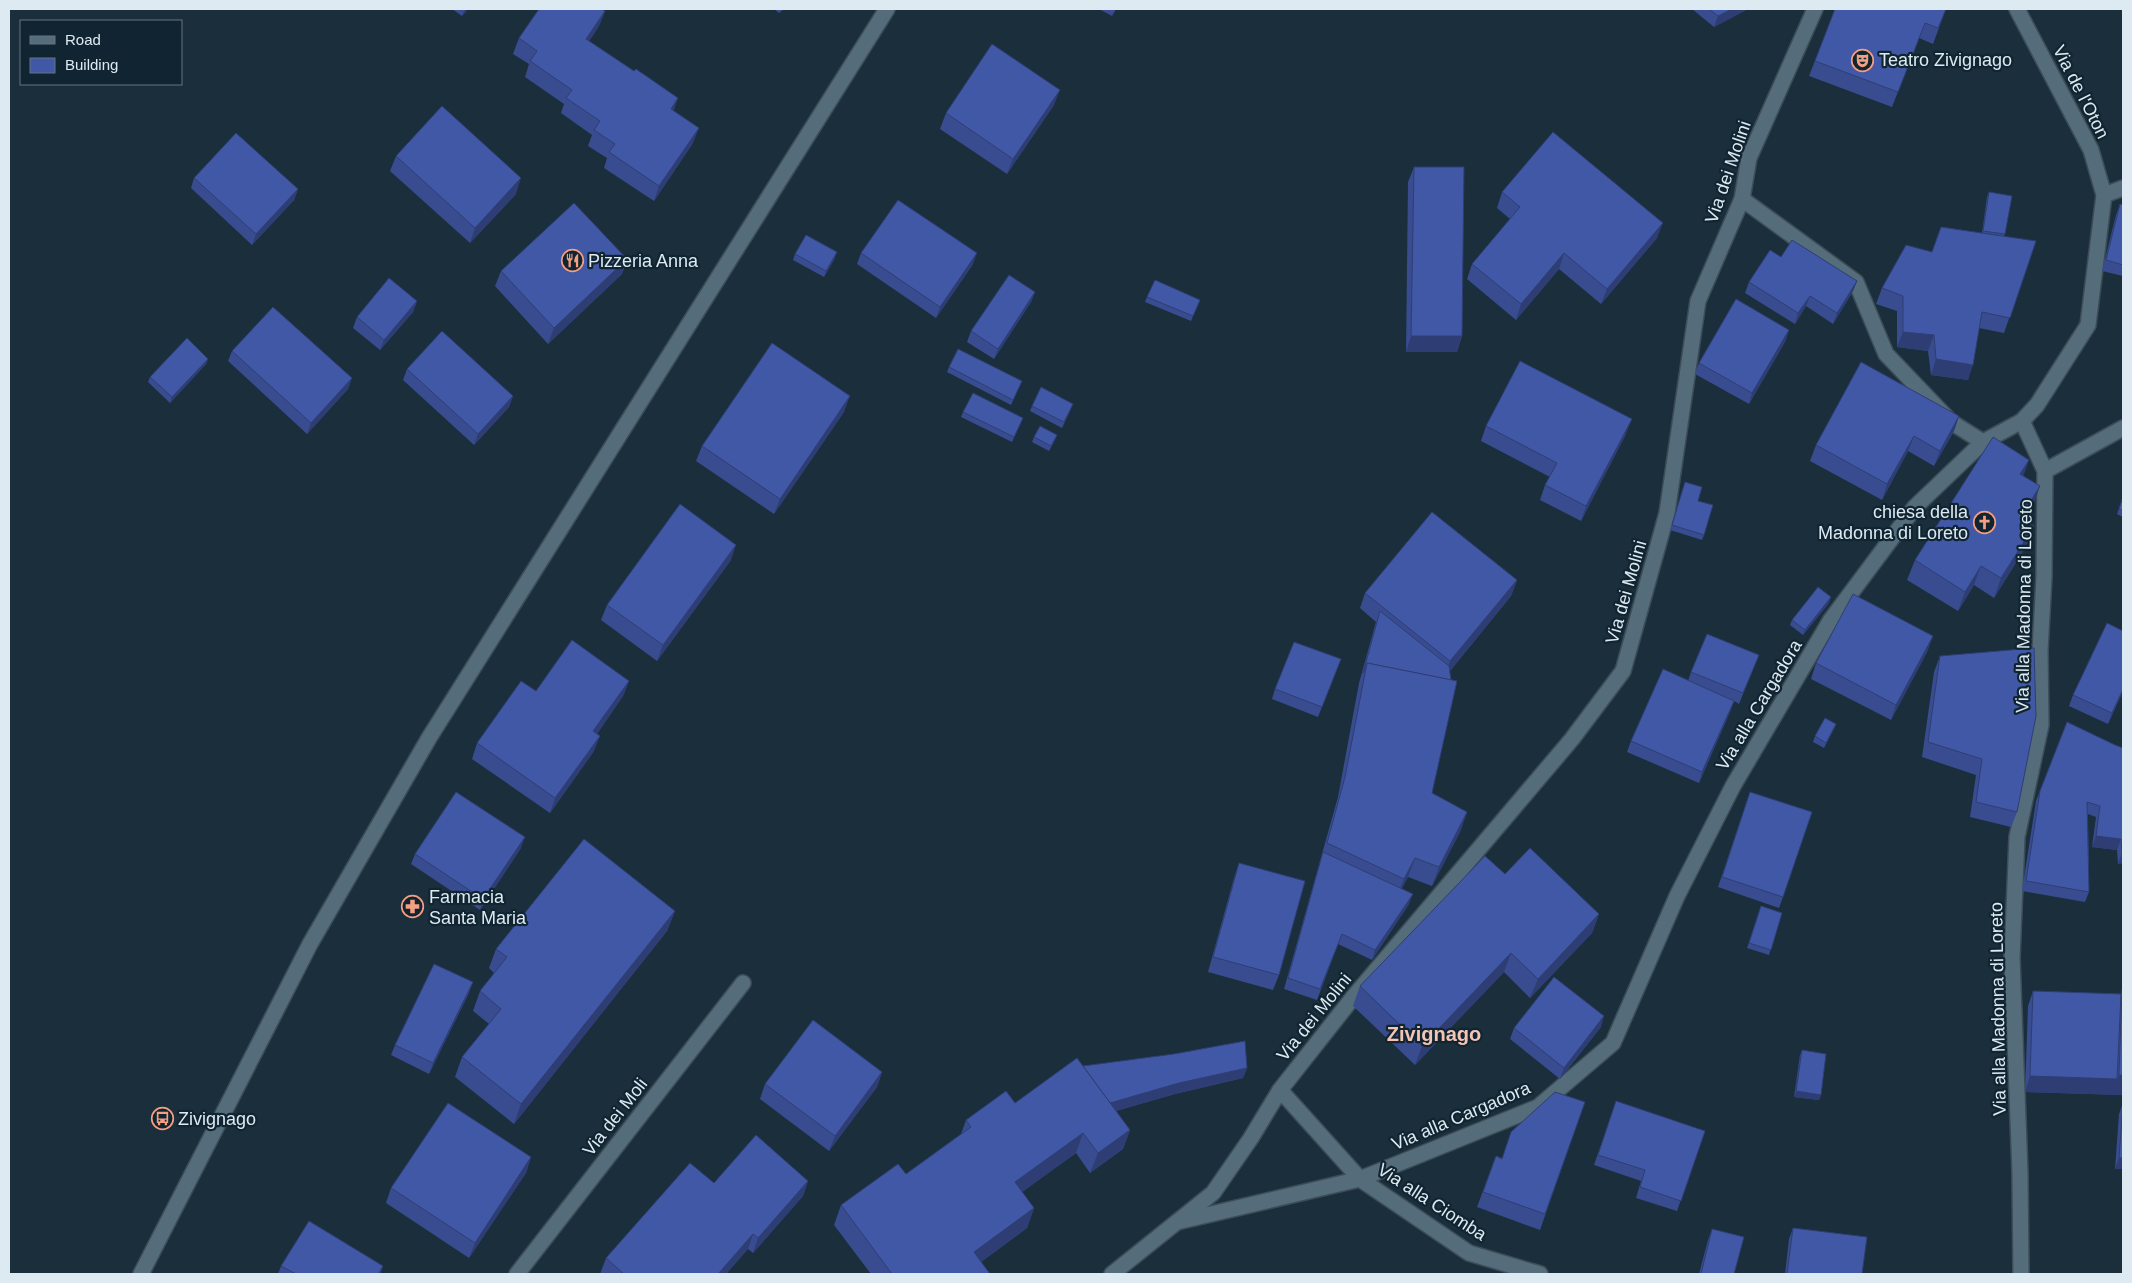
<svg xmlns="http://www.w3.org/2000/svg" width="2132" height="1283" font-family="Arial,sans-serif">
<rect width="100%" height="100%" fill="#1a2f3b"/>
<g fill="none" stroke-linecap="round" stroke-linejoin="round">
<defs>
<g id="street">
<polyline points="2104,195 2123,188"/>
<polyline points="1742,199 1856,282 1886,354 1951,422 1983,442"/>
<polyline points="2045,471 2123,428"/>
<polyline points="1280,1090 1355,995 1572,739 1623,671 1667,513 1698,301 1742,199 1749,158 1815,9"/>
<polyline points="1177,1222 1360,1179 1538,1107 1613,1043 1677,896 1733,786 1830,621 1915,507 1983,442 2022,421 2037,405 2088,325 2104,195 2091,150 2017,9"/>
<polyline points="517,1274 743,983"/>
<polyline points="1112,1274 1213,1193 1251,1138 1280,1090 1360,1179 1469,1253 1540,1274"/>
<polyline points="2021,1274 2020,1173 2012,958 2017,837 2041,725 2040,650 2044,577 2045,471 2022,421"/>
</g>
<polyline id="secondary" points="141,1274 310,944 429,738 887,9"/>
</defs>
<!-- street casing -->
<use href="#street" stroke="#3c4d58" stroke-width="18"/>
<!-- secondary casing -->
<use href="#secondary" stroke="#3c4d58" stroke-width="18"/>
<!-- street -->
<use href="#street" stroke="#556c7a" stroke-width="15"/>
<!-- secondary -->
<use href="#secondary" stroke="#556c7a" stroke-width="15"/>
</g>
<!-- wall -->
<g fill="#384c8f">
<polygon points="452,9 468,9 462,16"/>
<polygon points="774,9 784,9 779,13"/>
<polygon points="1099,9 1116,9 1112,16"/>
<polygon points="1692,9 1748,9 1714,27"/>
<polygon points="1835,9 1946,9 1933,44 1919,38 1892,107 1809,76"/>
<polygon points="605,11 599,26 589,41 674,111 693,143 654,201 604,168 607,158 588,146 592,135 561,113 564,104 525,77 529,64 513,54 519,38"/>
<polygon points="1054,105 1007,174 940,129 946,113"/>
<polygon points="396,156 516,194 470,243 390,171"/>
<polygon points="1414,167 1462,336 1457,352 1406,352 1408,182"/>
<polygon points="194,178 298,189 294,200 252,245 191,188"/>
<polygon points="1502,192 1657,238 1601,304 1559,269 1516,320 1467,279 1472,264 1510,219 1497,208"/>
<polygon points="1989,192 2005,234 2004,237 2036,241 2004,333 1979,328 1968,380 1931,375 1928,351 1897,347 1897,311 1876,304 1882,288 1932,252 1982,233 1987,197"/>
<polygon points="2120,204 2123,205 2123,276 2102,271 2116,215"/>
<polygon points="861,253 973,264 936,318 857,264"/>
<polygon points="795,254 835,258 824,277 793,260"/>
<polygon points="1781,257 1857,281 1853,291 1833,324 1806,306 1795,324 1745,293 1749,282"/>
<polygon points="627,259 622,274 548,344 495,286 501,271"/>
<polygon points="1035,292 1031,302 994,359 967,342 971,331"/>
<polygon points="1147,297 1198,305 1191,321 1145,302"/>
<polygon points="417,301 413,312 380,350 353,328 357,317"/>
<polygon points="1786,340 1749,404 1695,374 1699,363"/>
<polygon points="232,351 352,378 348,389 307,434 228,361"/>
<polygon points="208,359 206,364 170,403 148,382 150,377"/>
<polygon points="949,367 1022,381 1011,405 947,372"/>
<polygon points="407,369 513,396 509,407 474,445 403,380"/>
<polygon points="1032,406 1071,409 1062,428 1030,411"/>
<polygon points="844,412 774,514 696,461 702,446"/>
<polygon points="963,412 1021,423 1012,442 961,417"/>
<polygon points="1959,416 1954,431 1934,466 1908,451 1882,500 1810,461 1816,445"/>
<polygon points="1486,426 1626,434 1581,521 1540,500 1545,485 1550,477 1481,441"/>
<polygon points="1057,435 1055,440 1049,451 1032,442 1034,437"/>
<polygon points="2023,476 2033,506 2024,520 2034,526 2027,545 1994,598 1974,585 1958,611 1907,580 1915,560"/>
<polygon points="1685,482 1698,501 1704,535 1702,540 1670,530"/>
<polygon points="2123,497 2123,517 2117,514"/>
<polygon points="731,560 657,661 601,620 607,605"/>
<polygon points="1517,580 1511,596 1450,671 1432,793 1467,812 1460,832 1432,886 1408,877 1402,888 1409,904 1372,960 1338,944 1317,1000 1284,989 1338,797 1359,683 1376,622 1360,608 1365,593"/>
<polygon points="1829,603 1803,635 1790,625 1792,620"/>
<polygon points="1933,636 1927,652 1891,720 1811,679 1816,663"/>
<polygon points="1759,655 1739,704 1734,701 1730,712 1699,783 1627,752 1631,741 1688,681 1691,672"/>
<polygon points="1940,656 2017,812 2011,827 1970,817 1976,775 1922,757 1934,672"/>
<polygon points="1341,659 1318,717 1272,699 1275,689"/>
<polygon points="629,681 623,696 597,734 594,751 550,813 472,759 477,743 536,691"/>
<polygon points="2123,691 2108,724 2069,706 2073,695"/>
<polygon points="2067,722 2115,745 2123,748 2123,863 2118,864 2117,850 2092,847 2096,817 2088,814 2089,892 2085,902 2022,891 2036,801"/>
<polygon points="1836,724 1834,729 1824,748 1813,742 1815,736"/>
<polygon points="1750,792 1783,897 1779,908 1718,887"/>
<polygon points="521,848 480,910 411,864 415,854"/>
<polygon points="1239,863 1279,975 1273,990 1208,972 1234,878"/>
<polygon points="1505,874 1599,914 1592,933 1530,998 1504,972 1415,1065 1353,1006 1360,986"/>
<polygon points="1761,906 1782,913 1769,955 1747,948"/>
<polygon points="675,911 667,931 514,1124 455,1077 462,1057 489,1024 473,1011 480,991 494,973 489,968 496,949"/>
<polygon points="2122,990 2123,1095 2025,1092 2028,1006 2033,991 2121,994"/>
<polygon points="469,993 429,1074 391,1055 395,1045"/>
<polygon points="1601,1027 1560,1079 1510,1039 1514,1028"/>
<polygon points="1802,1050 1821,1095 1819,1100 1794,1097 1800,1055"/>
<polygon points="1083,1066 1247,1068 1243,1078 1175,1094 1116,1111 1130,1130 1123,1149 1090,1173 1076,1153 1022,1192 1034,1208 1027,1228 981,1262 990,1274 871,1274 834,1225 841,1205 906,1174 961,1134 966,1120 1015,1103"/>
<polygon points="882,1072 877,1087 829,1151 760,1099 765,1084"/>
<polygon points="1616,1101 1705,1131 1677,1211 1636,1198 1641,1181 1594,1165"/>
<polygon points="1585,1102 1540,1230 1477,1207 1496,1156 1502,1158"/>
<polygon points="2123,1103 2123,1169 2115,1169 2119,1114"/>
<polygon points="531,1157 526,1173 469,1258 386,1203 391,1188"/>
<polygon points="808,1181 803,1196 753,1253 748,1249 726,1274 600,1274 606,1258 714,1183"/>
<polygon points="1793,1228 1862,1274 1785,1274 1789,1239"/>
<polygon points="1712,1229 1734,1274 1699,1274 1708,1240"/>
<polygon points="281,1266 383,1266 380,1274 278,1274"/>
</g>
<!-- shaded-wall -->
<g fill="#2e3e74">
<polygon points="466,9 468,9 462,16 464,11"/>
<polygon points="1732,9 1748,9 1714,27 1718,16"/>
<polygon points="605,11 599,26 581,54 586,39"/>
<polygon points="1060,90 1054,105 1007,174 1013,159"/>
<polygon points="678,98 673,113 671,109"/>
<polygon points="699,128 693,143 654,201 659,186"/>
<polygon points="521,178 516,194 470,243 475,228"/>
<polygon points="298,189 294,200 252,245 256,234"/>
<polygon points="1663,223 1657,238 1601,304 1607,289"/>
<polygon points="837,252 835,258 824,277 826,271"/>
<polygon points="977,253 973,264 936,318 940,307"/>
<polygon points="1564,253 1559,269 1516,320 1521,304"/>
<polygon points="627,259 622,274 548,344 554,328"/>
<polygon points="1857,281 1853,291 1833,324 1837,313"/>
<polygon points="1035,292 1031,302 994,359 998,349"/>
<polygon points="1810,296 1806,306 1795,324 1798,313"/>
<polygon points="417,301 413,312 380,350 384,340"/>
<polygon points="1789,330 1786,340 1749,404 1752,393"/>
<polygon points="1903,332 1934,335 1928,351 1897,347"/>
<polygon points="1411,336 1462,336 1457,352 1406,352"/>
<polygon points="208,359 206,364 170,403 172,397"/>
<polygon points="1936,359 1973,365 1968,380 1931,375"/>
<polygon points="352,378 348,389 307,434 311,423"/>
<polygon points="513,396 509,407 474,445 478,434"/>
<polygon points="850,396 844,412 774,514 780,499"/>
<polygon points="1959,416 1954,431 1934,466 1940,451"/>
<polygon points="1632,419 1626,434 1581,521 1586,506"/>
<polygon points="1914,436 1908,451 1882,500 1887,484"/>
<polygon points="2029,460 2022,480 2020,474"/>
<polygon points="2040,486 2033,506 2014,537 2021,517"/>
<polygon points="2034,526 2027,545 1994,598 2001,578"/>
<polygon points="736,545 731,560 657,661 663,645"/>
<polygon points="1981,566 1974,585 1958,611 1965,592"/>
<polygon points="1517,580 1511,596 1445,677 1450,661"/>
<polygon points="1831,597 1829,603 1803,635 1805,630"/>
<polygon points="1933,636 1927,652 1891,720 1896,705"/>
<polygon points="629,681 623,696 588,747 593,731"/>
<polygon points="2123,689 2123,691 2108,724 2112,713"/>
<polygon points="1734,701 1730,712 1699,783 1702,772"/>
<polygon points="1836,724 1834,729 1824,748 1826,743"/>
<polygon points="600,736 594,751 550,813 555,798"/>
<polygon points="1467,812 1460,832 1432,886 1439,867"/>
<polygon points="2096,836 2121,839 2117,850 2092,847"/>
<polygon points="525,837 521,848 480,910 483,899"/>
<polygon points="2122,853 2123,853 2123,863 2118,864"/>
<polygon points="1415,858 1408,877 1396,898 1404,879"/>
<polygon points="1413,894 1409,904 1372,960 1375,950"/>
<polygon points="675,911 667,931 514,1124 521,1104"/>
<polygon points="1599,914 1592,933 1530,998 1538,979"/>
<polygon points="1511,953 1504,972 1415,1065 1422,1046"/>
<polygon points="473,982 469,993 429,1074 433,1063"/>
<polygon points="1604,1016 1601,1027 1560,1079 1564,1068"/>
<polygon points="1247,1068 1243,1078 1175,1094 1098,1116 1102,1105 1179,1083"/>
<polygon points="882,1072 877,1087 829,1151 835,1136"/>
<polygon points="2119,1075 2123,1075 2123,1095 2025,1092 2030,1076 2117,1079"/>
<polygon points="1796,1091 1821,1095 1819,1100 1794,1097"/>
<polygon points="1130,1130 1123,1149 1090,1173 1098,1153"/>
<polygon points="1083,1133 1076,1153 1008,1202 1015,1182"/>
<polygon points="531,1157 526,1173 469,1258 475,1243"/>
<polygon points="2119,1158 2123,1158 2123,1169 2115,1169"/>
<polygon points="808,1181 803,1196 753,1253 758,1238"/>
<polygon points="1034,1208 1027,1228 967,1272 974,1252"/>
<polygon points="753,1234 748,1249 726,1274 718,1274"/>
</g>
<!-- building -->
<g fill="#4158a6" stroke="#2e3e74">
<polygon points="539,9 602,9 605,11 586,39 634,71 636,69 678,98 671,109 699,128 659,186 609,152 615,144 594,130 600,121 566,98 572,90 530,61 537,51 519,38"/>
<polygon points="1709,9 1732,9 1718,16"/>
<polygon points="1835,9 1946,9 1938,28 1925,23 1898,92 1815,61"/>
<polygon points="992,44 1060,90 1013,159 946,113"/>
<polygon points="442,106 521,178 475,228 396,156"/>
<polygon points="1553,132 1663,223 1607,289 1564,253 1521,304 1472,264 1520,207 1502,192"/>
<polygon points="236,133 298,189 256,234 194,178"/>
<polygon points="1414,167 1464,167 1462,336 1411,336"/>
<polygon points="1989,192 2012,196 2005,234 1983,231"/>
<polygon points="898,200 977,253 940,307 861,253"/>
<polygon points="574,203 627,259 554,328 501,271"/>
<polygon points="2120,204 2123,205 2123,265 2106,260"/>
<polygon points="1941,227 2036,241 2010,318 1982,312 1973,365 1936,359 1934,335 1903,332 1903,296 1882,288 1906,245 1932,252"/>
<polygon points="806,235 837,252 826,271 795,254"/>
<polygon points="1792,240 1857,281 1837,313 1810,296 1798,313 1749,282 1770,250 1781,257"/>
<polygon points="1009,275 1035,292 998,349 971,331"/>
<polygon points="389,278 417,301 384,340 357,317"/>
<polygon points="1155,280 1200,300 1193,316 1147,297"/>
<polygon points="1736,299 1789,330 1752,393 1699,363"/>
<polygon points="273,307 352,378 311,423 232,351"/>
<polygon points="442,331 513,396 478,434 407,369"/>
<polygon points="187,338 208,359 172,397 150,377"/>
<polygon points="772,343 850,396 780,499 702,446"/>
<polygon points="958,349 1022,381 1013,400 949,367"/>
<polygon points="1520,361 1632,419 1586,506 1545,485 1557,463 1486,426"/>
<polygon points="1861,362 1959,416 1940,451 1914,436 1887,484 1816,445"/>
<polygon points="1041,387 1073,404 1064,422 1032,406"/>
<polygon points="973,393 1023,418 1014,437 963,412"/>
<polygon points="1040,426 1057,435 1051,446 1034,437"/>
<polygon points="1993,437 2029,460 2020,474 2040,486 2021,517 2034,526 2001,578 1981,566 1965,592 1915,560"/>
<polygon points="1685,482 1702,487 1698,501 1713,505 1704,535 1672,525"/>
<polygon points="2123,497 2123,511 2119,509"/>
<polygon points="680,504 736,545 663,645 607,605"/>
<polygon points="1432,512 1517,580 1450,661 1365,593"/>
<polygon points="1818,587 1831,597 1805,630 1792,620"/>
<polygon points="1853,594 1933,636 1896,705 1816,663"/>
<polygon points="1380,611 1449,666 1451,680 1367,663 1363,673"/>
<polygon points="2107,623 2123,631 2123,689 2112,713 2073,695"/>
<polygon points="1707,634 1759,655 1743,693 1691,672"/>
<polygon points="572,640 629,681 593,731 600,736 555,798 477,743 521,681 536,691"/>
<polygon points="1294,642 1341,659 1322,707 1275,689"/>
<polygon points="2034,648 2036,716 2017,812 1976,802 1982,759 1928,742 1940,656"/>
<polygon points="1367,663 1457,681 1432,793 1467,812 1439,867 1415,858 1404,879 1327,843 1345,777"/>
<polygon points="1663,669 1734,701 1702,772 1631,741"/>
<polygon points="1825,718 1836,724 1826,743 1815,736"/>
<polygon points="2067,722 2115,745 2123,748 2123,853 2122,853 2121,839 2096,836 2100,806 2087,802 2089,892 2026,881 2040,791"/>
<polygon points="456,792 525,837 483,899 415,854"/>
<polygon points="1750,792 1812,812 1783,897 1722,877"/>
<polygon points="584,839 675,911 521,1104 462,1057 501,1009 480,991 507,957 496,949"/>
<polygon points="1530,848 1599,914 1538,979 1511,953 1422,1046 1360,986 1485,856 1505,874"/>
<polygon points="1323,852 1413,894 1375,950 1342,934 1320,989 1288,978"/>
<polygon points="1239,863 1305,881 1279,975 1213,957"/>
<polygon points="1761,906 1782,913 1771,950 1749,943"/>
<polygon points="434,964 473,982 433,1063 395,1045"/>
<polygon points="1554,977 1604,1016 1564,1068 1514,1028"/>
<polygon points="2122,990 2123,990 2123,1075 2119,1075"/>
<polygon points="2033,991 2121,994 2117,1079 2030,1076"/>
<polygon points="813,1020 882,1072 835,1136 765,1084"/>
<polygon points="1245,1041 1247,1068 1179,1083 1110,1103 1083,1066 1174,1054"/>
<polygon points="1802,1050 1826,1054 1821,1095 1796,1091"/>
<polygon points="1077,1058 1130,1130 1098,1153 1083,1133 1015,1182 1034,1208 974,1252 990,1274 892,1274 841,1205 898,1164 906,1174 971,1127 966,1120 1006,1091 1015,1103"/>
<polygon points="1555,1092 1585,1102 1545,1214 1483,1192 1496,1156 1502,1159 1511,1132"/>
<polygon points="1616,1101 1705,1131 1681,1201 1640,1187 1645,1170 1598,1155"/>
<polygon points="448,1103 531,1157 475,1243 391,1188"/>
<polygon points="2123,1103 2123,1158 2119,1158"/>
<polygon points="756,1135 808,1181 758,1238 753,1234 718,1274 624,1274 606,1258 690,1163 714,1183"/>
<polygon points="309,1221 383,1266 378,1274 296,1274 281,1266"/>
<polygon points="1793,1228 1867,1237 1862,1274 1787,1274"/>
<polygon points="1712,1229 1744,1237 1734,1274 1701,1274"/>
</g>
<!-- icons -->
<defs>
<symbol id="theatre-ring" viewBox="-11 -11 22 22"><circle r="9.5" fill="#102531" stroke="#f39f82" stroke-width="1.5"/><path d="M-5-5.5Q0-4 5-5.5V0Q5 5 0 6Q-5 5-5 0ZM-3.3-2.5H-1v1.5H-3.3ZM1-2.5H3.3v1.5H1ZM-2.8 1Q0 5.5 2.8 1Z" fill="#f39f82"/></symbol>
<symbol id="restaurant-ring" viewBox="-11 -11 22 22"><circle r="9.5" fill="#102531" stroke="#f39f82" stroke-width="1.5"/><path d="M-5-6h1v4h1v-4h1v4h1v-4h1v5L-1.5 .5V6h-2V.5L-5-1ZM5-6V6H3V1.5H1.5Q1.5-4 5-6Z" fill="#f39f82"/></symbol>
<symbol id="church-ring" viewBox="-11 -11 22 22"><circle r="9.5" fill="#102531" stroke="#f39f82" stroke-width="1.5"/><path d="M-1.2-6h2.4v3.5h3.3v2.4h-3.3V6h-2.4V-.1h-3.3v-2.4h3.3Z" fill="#f39f82"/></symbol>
<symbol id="pharmacy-ring" viewBox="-11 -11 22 22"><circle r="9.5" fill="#102531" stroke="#f39f82" stroke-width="1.5"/><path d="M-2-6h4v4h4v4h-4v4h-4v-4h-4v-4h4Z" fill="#f39f82"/></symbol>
<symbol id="bus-ring" viewBox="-11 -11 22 22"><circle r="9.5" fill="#102531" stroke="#f39f82" stroke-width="1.5"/><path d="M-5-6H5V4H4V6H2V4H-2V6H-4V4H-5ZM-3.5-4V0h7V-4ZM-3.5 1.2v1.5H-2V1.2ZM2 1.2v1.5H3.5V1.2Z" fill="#f39f82"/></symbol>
</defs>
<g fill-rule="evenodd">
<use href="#theatre-ring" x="1850" y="48" width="25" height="25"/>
<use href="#restaurant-ring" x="560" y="248" width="25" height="25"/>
<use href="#church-ring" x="1972" y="510" width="25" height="25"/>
<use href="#pharmacy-ring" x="400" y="894" width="25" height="25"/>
<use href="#bus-ring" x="150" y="1106" width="25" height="25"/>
</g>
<g text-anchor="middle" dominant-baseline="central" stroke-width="4.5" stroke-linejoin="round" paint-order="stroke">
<!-- poi labels -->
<g font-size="18" fill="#ddeaf2" stroke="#102531" text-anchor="start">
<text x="1879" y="60">Teatro Zivignago</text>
<text x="588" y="261">Pizzeria Anna</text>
<text x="1968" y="512" text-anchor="end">chiesa della<tspan x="1968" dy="21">Madonna di Loreto</tspan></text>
<text x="429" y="897">Farmacia<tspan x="429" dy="21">Santa Maria</tspan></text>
<text x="178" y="1119">Zivignago</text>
</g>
<!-- street labels -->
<g font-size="18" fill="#ddeaf2" stroke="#102531">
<text transform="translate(2081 92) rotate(63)">Via de l'Oton</text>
<text transform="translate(1728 172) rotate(-71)">Via dei Molini</text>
<text transform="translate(1626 592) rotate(-74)">Via dei Molini</text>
<text transform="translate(2024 606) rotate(-89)">Via alla Madonna di Loreto</text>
<text transform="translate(1759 705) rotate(-59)">Via alla Cargadora</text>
<text transform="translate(1998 1009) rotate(-91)">Via alla Madonna di Loreto</text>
<text transform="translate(1314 1017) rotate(-51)">Via dei Molini</text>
<text transform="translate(1461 1116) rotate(-23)">Via alla Cargadora</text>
<text transform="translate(615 1117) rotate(-52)">Via dei Moli</text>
<text transform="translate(1432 1202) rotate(33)">Via alla Ciomba</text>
</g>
<!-- quarter labels -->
<g font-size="20" font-weight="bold" fill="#f5c4b4" stroke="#102531">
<text x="1434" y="1034">Zivignago</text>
</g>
</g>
<!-- border -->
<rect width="2132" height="1283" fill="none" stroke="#ddeaf2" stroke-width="20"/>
<!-- legend -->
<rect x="20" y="20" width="162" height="65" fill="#102531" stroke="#62747e"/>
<rect x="30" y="36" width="25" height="8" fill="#556c7a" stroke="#62747e"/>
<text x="65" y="45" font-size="15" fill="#ddeaf2">Road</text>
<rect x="30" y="58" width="25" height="15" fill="#4158a6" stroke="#62747e"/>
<text x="65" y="70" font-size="15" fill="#ddeaf2">Building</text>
</svg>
